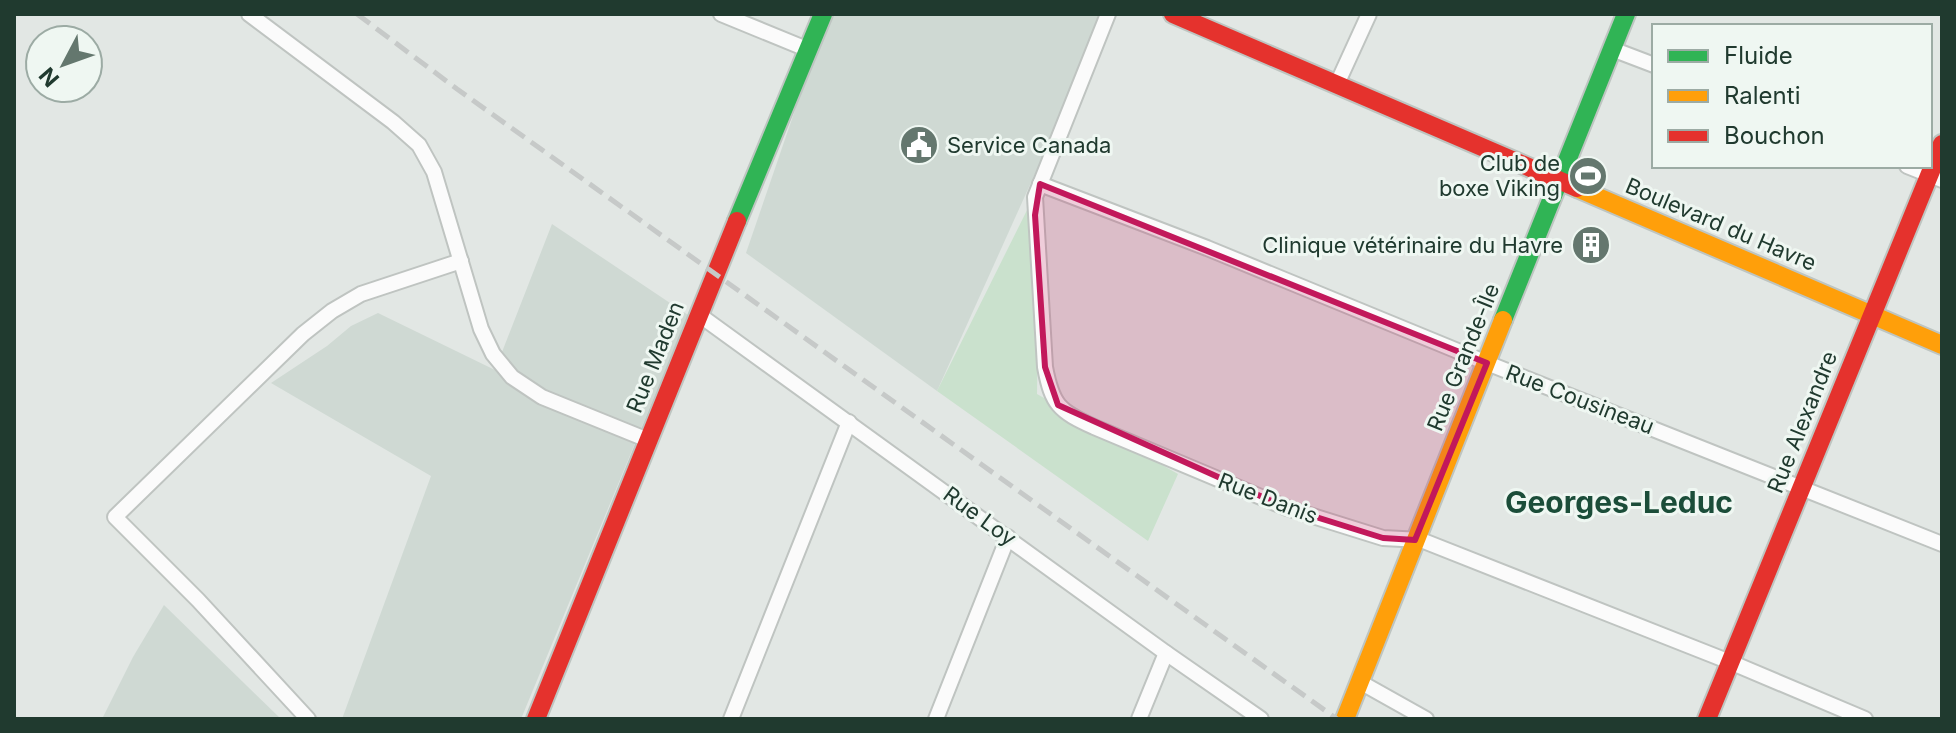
<svg xmlns="http://www.w3.org/2000/svg" width="1956" height="733" font-family="Inter,sans-serif">
<rect width="100%" height="100%" fill="#e2e7e4"/>
<!-- built -->
<g fill="#cfd9d3">
<polygon points="828,14 1107,14 937,391 746,253"/>
<polygon points="552,224 688,315 521,719 342,719 431,476 271,383 327,346 351,326 378,313 495,370"/>
<polygon points="164,605 281,719 102,719 133,657"/>
</g>
<!-- green -->
<polygon fill="#cae1cd" points="1040,184 1037,394 1178,474 1148,541 937,391"/>
<g fill="none" stroke-linecap="round" stroke-linejoin="round">
<defs>
<g id="street">
<polyline points="249,14 393,122 419,145 434,172 481,329 493,354 512,377 542,397 648,440"/>
<polyline points="721,14 809,50"/>
<path d="M1108,14L1035,197L1045,367C1052,405 1059,411 1094,427L1287,508L1383,538L1421,540L1730,662L1865,719"/>
<polyline points="1612,49 1654,65"/>
<polyline points="1337,84 1369,14"/>
<polyline points="1907,166 1942,180"/>
<polyline points="1040,184 1207,248 1487,363 1942,544"/>
<polyline points="698,314 1166,653 1261,719"/>
<polyline points="1360,682 1426,719"/>
<polyline points="308,719 198,600 115,517 303,334 332,311 361,294 461,261"/>
<polyline points="731,719 849,422"/>
<polyline points="936,719 1008,537"/>
<polyline points="1139,719 1166,653"/>
</g>
<g id="fast">
<polyline points="737,221 823,14"/>
<polyline points="1503,320 1626,14"/>
</g>
<g id="slow">
<polyline points="1577,188 1942,345"/>
<polyline points="1345,719 1503,320"/>
</g>
<g id="jam">
<polyline points="1173,14 1577,188"/>
<polyline points="536,719 737,221"/>
<polyline points="1707,719 1942,144"/>
</g>
</defs>
<!-- street casing -->
<use href="#street" stroke="#bfc4c1" stroke-width="18"/>
<!-- fast casing -->
<use href="#fast" stroke="#bec5c1" stroke-width="22"/>
<!-- slow casing -->
<use href="#slow" stroke="#bec5c1" stroke-width="22"/>
<!-- jam casing -->
<use href="#jam" stroke="#bec5c1" stroke-width="22"/>
<!-- street -->
<use href="#street" stroke="#fbfbfb" stroke-width="14"/>
<!-- fast -->
<use href="#fast" stroke="#30b455" stroke-width="18"/>
<!-- slow -->
<use href="#slow" stroke="#ff9f0a" stroke-width="18"/>
<!-- jam -->
<use href="#jam" stroke="#e5322d" stroke-width="18"/>
<!-- rail -->
<polyline stroke="#c6c9c8" stroke-width="5" stroke-dasharray="16 8" stroke-linecap="butt" points="357,14 457,89 1337,719"/>
</g>
<!-- marked area -->
<path fill="#c2185b" fill-opacity="0.2" stroke="#c2185b" stroke-width="6" stroke-linejoin="round" d="M1040,184L1487,363L1415,540L1383,538L1287,508L1058,405L1045,367L1035,215Z"/>
<!-- icons -->
<defs>
<symbol id="civic-disc" viewBox="-11 -11 22 22"><circle r="9.5" fill="#64776e" stroke="#eff7f2"/><path d="M-.6-6.5H3V-4.5H.6V-3L4-1V1h2V6H-6V1h2V-1L-.6-3ZM-1.2 2.5V6h2.4V2.5Z" fill="#fff"/></symbol>
<symbol id="stadium-disc" viewBox="-11 -11 22 22"><circle r="9.5" fill="#64776e" stroke="#eff7f2"/><path d="M0-5a6.5 5 0 1 0 0 10a6.5 5 0 1 0 0-10ZM-3.5-1.8h7v3.6h-7Z" fill="#fff"/></symbol>
<symbol id="building-disc" viewBox="-11 -11 22 22"><circle r="9.5" fill="#64776e" stroke="#eff7f2"/><path d="M-4-6H4V6H1V3H-1V6H-4ZM-2.5-4.3h1.7v1.8h-1.7ZM.8-4.3h1.7v1.8H.8ZM-2.5-1h1.7V.8h-1.7ZM.8-1h1.7V.8H.8Z" fill="#fff"/></symbol>
</defs>
<g fill-rule="evenodd">
<use href="#civic-disc" x="897" y="123" width="44" height="44"/>
<use href="#stadium-disc" x="1566" y="154" width="44" height="44"/>
<use href="#building-disc" x="1569" y="223" width="44" height="44"/>
</g>
<g text-anchor="middle" dominant-baseline="central" stroke-width="6" stroke-linejoin="round" paint-order="stroke">
<!-- poi labels -->
<g font-size="22" fill="#203a2f" stroke="#eff7f2" text-anchor="end">
<text x="947" y="145" text-anchor="start">Service Canada</text>
<text x="1560" y="163">Club de<tspan x="1560" dy="25">boxe Viking</tspan></text>
<text x="1563" y="245">Clinique vétérinaire du Havre</text>
</g>
<!-- street labels -->
<g font-size="22" fill="#203a2f" stroke="#eff7f2">
<text transform="translate(1721 224) rotate(23)">Boulevard du Havre</text>
<text transform="translate(655 357) rotate(-68)">Rue Maden</text>
<text transform="translate(1463 357) rotate(-68)">Rue Grande-Île</text>
<text transform="translate(1580 399) rotate(21)">Rue Cousineau</text>
<text transform="translate(1802 422) rotate(-68)">Rue Alexandre</text>
<text transform="translate(1268 498) rotate(21)">Rue Danis</text>
<text transform="translate(980 516) rotate(36)">Rue Loy</text>
</g>
<!-- district labels -->
<g font-size="30" font-weight="bold" fill="#1b4d39" stroke="#eff7f2">
<text x="1619" y="502">Georges-Leduc</text>
</g>
</g>
<!-- border -->
<rect width="1956" height="733" fill="none" stroke="#203a2f" stroke-width="32"/>
<!-- legend -->
<rect x="1652" y="24" width="280" height="144" fill="#eff7f2" stroke="#9caba4" stroke-width="2"/>
<rect x="1668" y="50" width="40" height="12" fill="#30b455" stroke="#9caba4" stroke-width="2"/>
<text x="1724" y="64" font-size="24" fill="#203a2f">Fluide</text>
<rect x="1668" y="90" width="40" height="12" fill="#ff9f0a" stroke="#9caba4" stroke-width="2"/>
<text x="1724" y="104" font-size="24" fill="#203a2f">Ralenti</text>
<rect x="1668" y="130" width="40" height="12" fill="#e5322d" stroke="#9caba4" stroke-width="2"/>
<text x="1724" y="144" font-size="24" fill="#203a2f">Bouchon</text>
<!-- north arrow -->
<g transform="translate(64 64) rotate(229)"><circle r="38" fill="#eff7f2" stroke="#9caba4" stroke-width="2"/>
<path d="M0-6L14 30L0 20L-14 30Z" fill="#64776e"/>
<text y="-12" font-size="22" font-weight="bold" text-anchor="middle" fill="#203a2f">N</text>
</g>
</svg>
